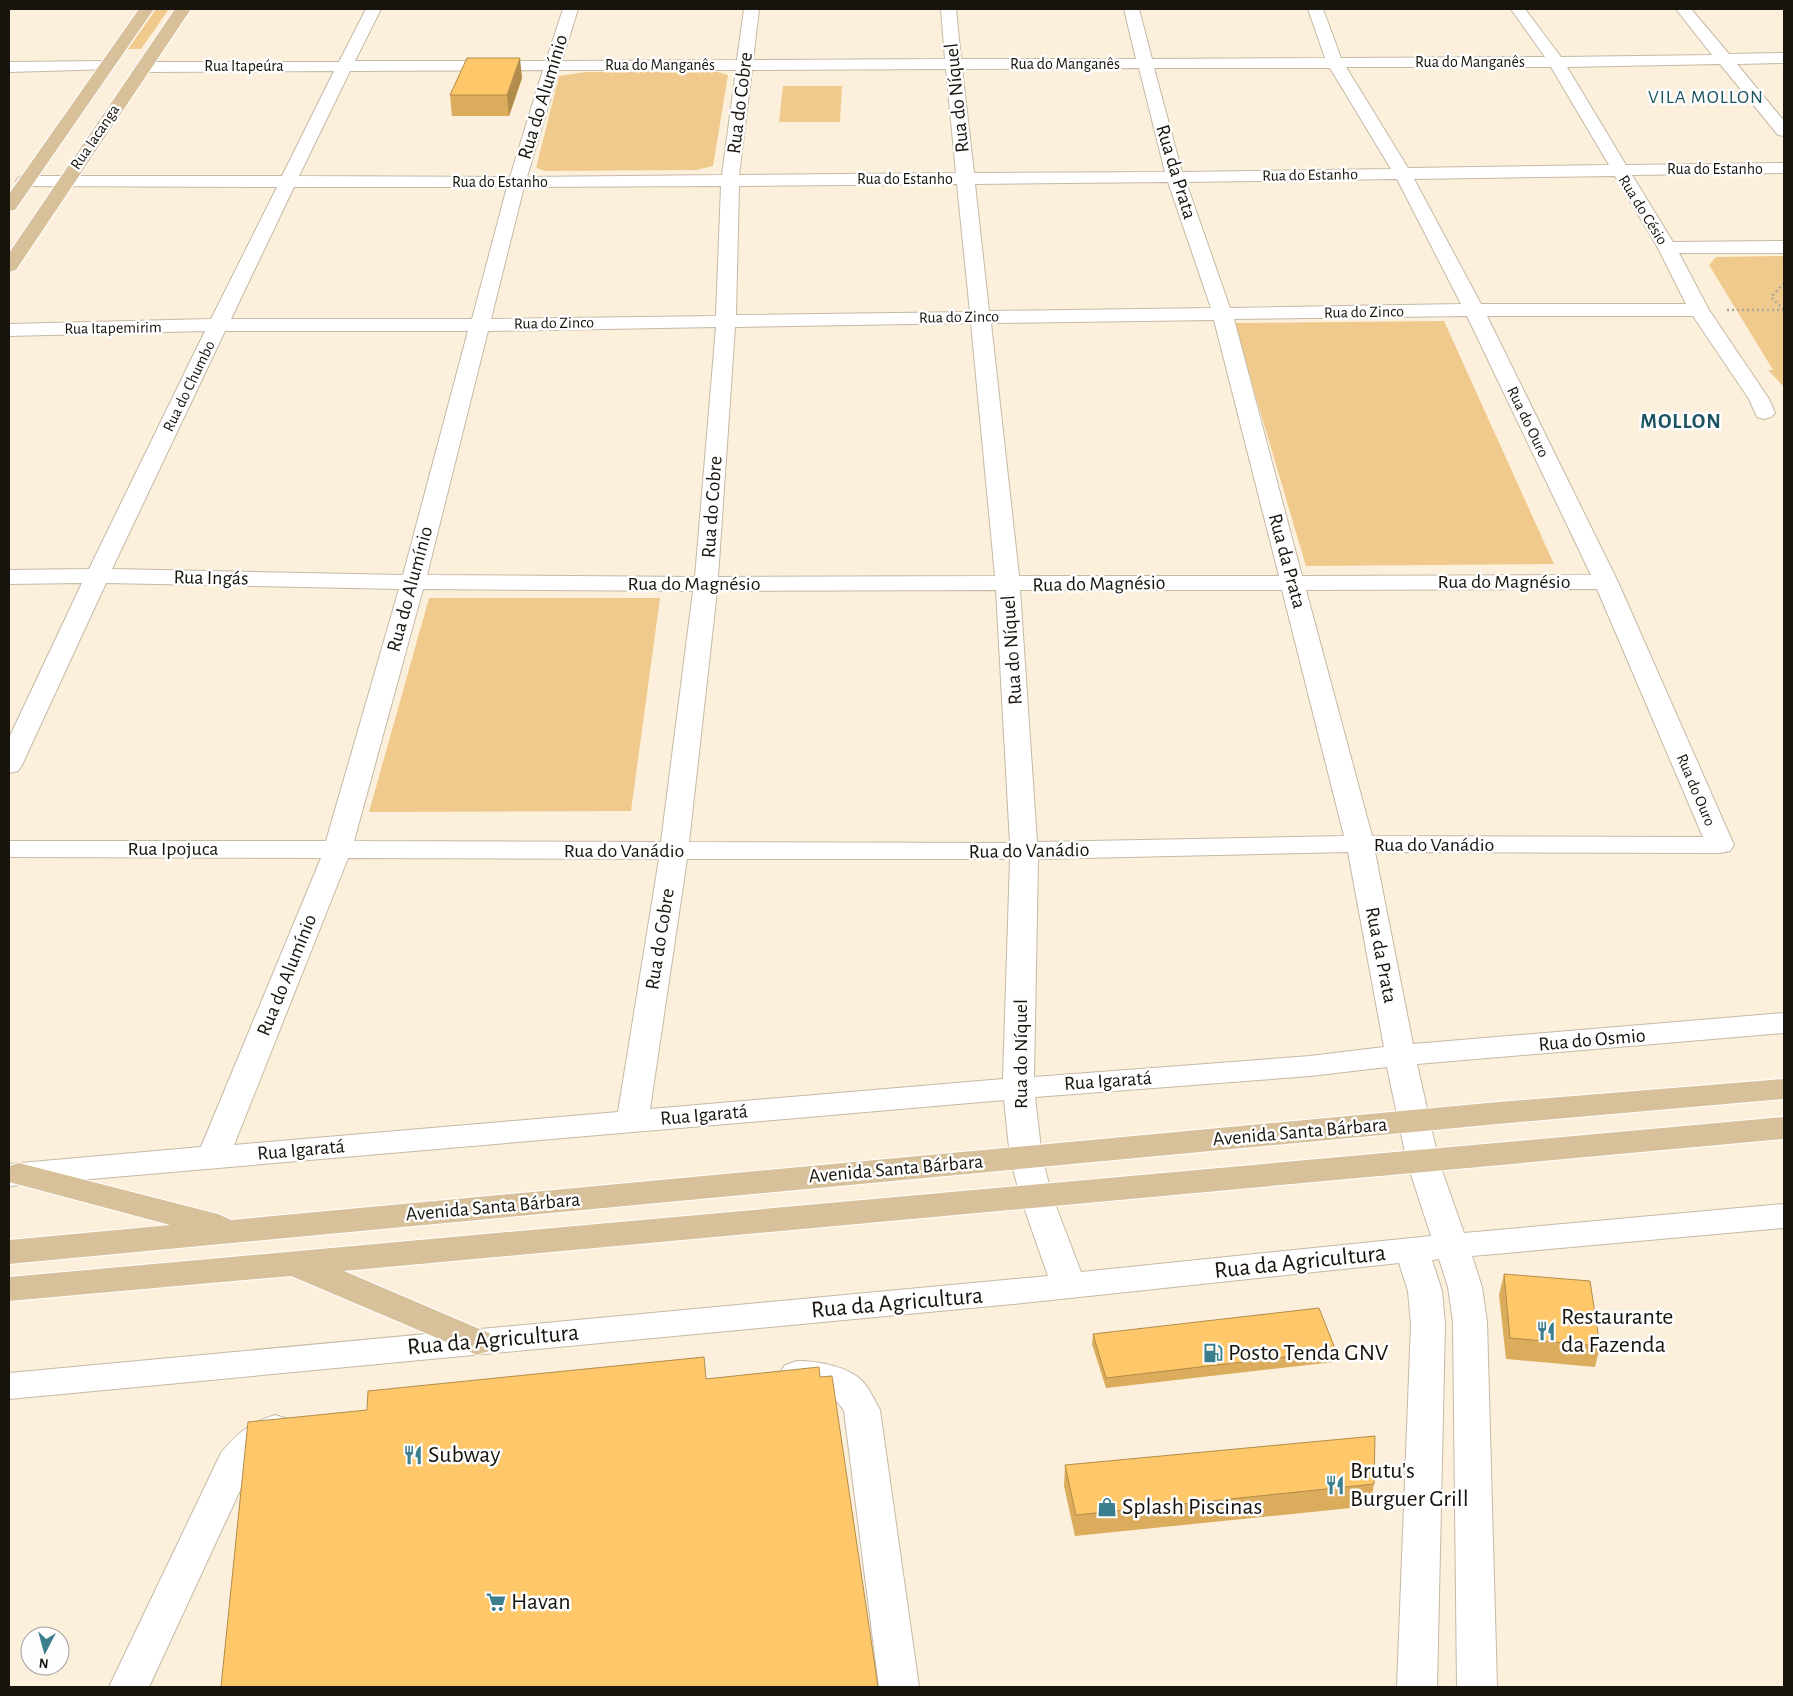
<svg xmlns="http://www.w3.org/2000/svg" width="1793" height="1696" font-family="'Alegreya Sans',sans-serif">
<rect width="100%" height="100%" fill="#fcf0dc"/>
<!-- green -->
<g fill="#f0ca8c">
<polygon points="156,9 169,9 141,49 128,49"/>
<polygon points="586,72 718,72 728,75 713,166 696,170 545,171 536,168 559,76"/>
<polygon points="783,86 842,86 840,122 779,122"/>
<polygon points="1784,256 1784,387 1768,370 1773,370 1709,265 1716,257"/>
<polygon points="1444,321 1554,564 1306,566 1234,323"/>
<polygon points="429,598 660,598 631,811 369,812"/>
</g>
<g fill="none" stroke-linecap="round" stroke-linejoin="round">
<defs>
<g id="minor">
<path d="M366,9H381L355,61H546L563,9H578L562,61L737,60L744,9H759L753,60L945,59L941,9H956L961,59H1136L1124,9H1139L1152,59L1325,58L1308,9H1323L1341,58L1545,57L1511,9H1525L1561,57L1712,55L1676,9H1691L1729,54L1784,53V63L1737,64L1784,121V136L1778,135L1720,64L1567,67L1626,165L1784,163V173L1632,175L1673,242L1784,241V253H1679L1709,310L1769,399L1775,413L1771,417L1764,419L1757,417L1749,399L1693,316H1487L1618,582L1734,845L1730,851L1720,853L1375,852L1413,1044L1784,1013V1033L1417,1064L1439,1162L1464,1233L1784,1204V1228L1472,1256L1482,1287L1487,1322L1497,1687H1457L1453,1322L1448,1287L1439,1259L1432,1260L1442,1291L1445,1324L1437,1687H1397L1411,1324L1408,1291L1399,1263L1013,1304L9,1399V1373L1048,1276L1020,1196L1010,1157L1004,1100L9,1186V1164L201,1147L321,858L9,857V841H326L399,589L106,583L22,765L18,771L9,773V738L82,583L9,584V570L89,569L205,331L9,336V324L211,319L277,187L25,186L19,185L16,181L19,177L25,176H282L334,71L143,72L135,67L143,62H339ZM1346,67H1551L1609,165L1408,168ZM1139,68L1165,172L974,173L962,69ZM1154,68H1330L1391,169L1182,172ZM946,69L956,173L739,175L752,70ZM543,70L510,177L299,176L350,71ZM559,70H736L722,175L527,177ZM1615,176L1658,248L1686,304H1481L1414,179ZM1397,179L1461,304L1230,308L1186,182ZM1168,182L1211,308L989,311L975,184ZM957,184L970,312L736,315L739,186ZM721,186L716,316L491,319L524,187ZM294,187H507L472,319H231ZM1467,316L1591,575L1302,576L1234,319ZM1214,320L1279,576H1019L991,323ZM971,323L995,576L718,577L735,327ZM716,327L695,577L427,575L488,331ZM225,331H468L403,575L112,569ZM423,589L693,591L661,842L354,841ZM1597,589L1703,837L1372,836L1306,590ZM996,590L1010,843L689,842L717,591ZM1020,590H1282L1344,836L1037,842ZM1348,852L1384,1047L1310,1056L1034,1077L1038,859ZM348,858L659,859L618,1112L234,1145ZM687,859H1010L1003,1079L650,1109ZM1387,1067L1407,1162L1431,1236L1081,1272L1052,1196L1042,1157L1035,1097L1310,1076Z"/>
<polygon points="106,61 112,63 114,66 112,69 9,72 9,62"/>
<path d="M797,1361C817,1361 850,1366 864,1383C870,1390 875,1401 880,1410L919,1687H879L844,1411C830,1386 808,1391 785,1383L779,1374L785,1365Z"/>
<path d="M275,1415L288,1419L293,1429L288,1439L263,1453L249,1471L149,1687H109L221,1453C237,1433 250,1423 275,1415Z"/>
</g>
<g id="major">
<polygon points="139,9 154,9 15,210 9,211 9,194"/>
<polygon points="175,9 191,9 16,270 9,272 9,253"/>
<polygon points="1784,1079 1784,1099 1498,1124 9,1264 9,1240 170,1225 9,1182 9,1166 19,1163 218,1214 231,1220 1498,1102"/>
<polygon points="1784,1117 1784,1139 344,1271 489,1333 494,1342 489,1351 477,1355 291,1276 9,1301 9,1277"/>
</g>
</defs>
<!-- minor casing -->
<use href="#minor" stroke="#c5b9a6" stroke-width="2"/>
<!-- major casing -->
<use href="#major" stroke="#fff" stroke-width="2"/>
<!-- path -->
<g stroke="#b0a797" stroke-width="2.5" stroke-dasharray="2 3" stroke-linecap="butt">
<polyline points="1784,283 1771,297 1784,310"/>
<polyline points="1727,310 1784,310"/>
</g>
<!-- minor -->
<use href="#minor" fill="#fff" fill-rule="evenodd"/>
<!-- major -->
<use href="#major" fill="#d7c09a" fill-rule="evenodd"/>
</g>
<!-- wall -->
<g fill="#daac5b">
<polygon points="522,78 509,116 452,116 450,95"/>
<polygon points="1504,1274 1600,1346 1595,1367 1506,1359 1499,1295"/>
<polygon points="1093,1334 1336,1351 1334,1362 1106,1388 1092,1344"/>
<polygon points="1065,1465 1374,1484 1370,1506 1075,1536 1064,1486"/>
</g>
<!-- shaded-wall -->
<polygon fill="#b28c4a" points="520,58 522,78 509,116 507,95"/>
<!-- building -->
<g fill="#fec86a" stroke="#b28c4a">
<polygon points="467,58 520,58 507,95 450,95"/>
<polygon points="1504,1274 1590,1281 1600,1346 1510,1338"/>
<polygon points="1319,1308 1336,1351 1106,1378 1093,1334"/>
<polygon points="704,1357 706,1379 819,1367 820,1377 832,1376 878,1687 221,1687 248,1422 367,1410 368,1391"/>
<polygon points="1375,1436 1374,1484 1076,1515 1065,1465"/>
</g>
<!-- icons -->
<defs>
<symbol id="restaurant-bare" viewBox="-9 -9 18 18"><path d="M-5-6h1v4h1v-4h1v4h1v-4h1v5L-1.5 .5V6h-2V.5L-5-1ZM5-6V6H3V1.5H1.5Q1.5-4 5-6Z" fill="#3b7e8e" stroke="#fefefe" stroke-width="2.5" paint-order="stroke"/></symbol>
<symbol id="fuel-bare" viewBox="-9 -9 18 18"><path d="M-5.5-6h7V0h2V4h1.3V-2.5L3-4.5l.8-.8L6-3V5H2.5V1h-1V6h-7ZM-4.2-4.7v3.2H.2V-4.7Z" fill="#3b7e8e" stroke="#fefefe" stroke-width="2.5" paint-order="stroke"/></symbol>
<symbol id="shop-bare" viewBox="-9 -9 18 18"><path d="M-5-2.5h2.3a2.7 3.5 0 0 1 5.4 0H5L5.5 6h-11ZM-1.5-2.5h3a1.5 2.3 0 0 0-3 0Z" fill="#3b7e8e" stroke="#fefefe" stroke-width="2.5" paint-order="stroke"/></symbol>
<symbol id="supermarket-bare" viewBox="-9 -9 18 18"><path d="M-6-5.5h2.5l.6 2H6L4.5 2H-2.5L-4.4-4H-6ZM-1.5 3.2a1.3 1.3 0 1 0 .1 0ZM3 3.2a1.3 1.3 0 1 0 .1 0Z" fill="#3b7e8e" stroke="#fefefe" stroke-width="2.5" paint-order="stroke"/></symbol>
</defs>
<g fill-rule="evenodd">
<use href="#restaurant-bare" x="1532" y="1317" width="28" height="28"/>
<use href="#fuel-bare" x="1199" y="1339" width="28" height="28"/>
<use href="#restaurant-bare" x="399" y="1441" width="28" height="28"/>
<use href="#restaurant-bare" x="1321" y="1471" width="28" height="28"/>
<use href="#shop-bare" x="1093" y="1493" width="28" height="28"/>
<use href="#supermarket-bare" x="482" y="1588" width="28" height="28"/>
</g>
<g text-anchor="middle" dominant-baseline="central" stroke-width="5" stroke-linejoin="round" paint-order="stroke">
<!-- far-street labels -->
<g font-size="16" fill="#18140d" stroke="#fefefe">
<text x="1470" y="62">Rua do Manganês</text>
<text x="1065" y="64">Rua do Manganês</text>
<text x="660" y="65">Rua do Manganês</text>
<text x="244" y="66">Rua Itapeúra</text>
<text transform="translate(95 137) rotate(-56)">Rua Iacanga</text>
<text x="1715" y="169">Rua do Estanho</text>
<text transform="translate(1310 175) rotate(-1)">Rua do Estanho</text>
<text x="905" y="179">Rua do Estanho</text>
<text x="500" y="182">Rua do Estanho</text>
<text transform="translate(1643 210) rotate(58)">Rua do Césio</text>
<text transform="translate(1364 312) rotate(-1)">Rua do Zinco</text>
<text transform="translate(959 317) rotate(-1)">Rua do Zinco</text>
<text transform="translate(554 323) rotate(-1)">Rua do Zinco</text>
<text transform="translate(113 328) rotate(-1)">Rua Itapemirim</text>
<text transform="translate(189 386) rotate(-64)">Rua do Chumbo</text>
<text transform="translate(1528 422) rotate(64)">Rua do Ouro</text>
<text transform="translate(1696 790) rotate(67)">Rua do Ouro</text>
</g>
<!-- far-quarter labels -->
<g font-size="19" letter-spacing="1" fill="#1d5461" stroke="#fefefe">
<text x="1706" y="97">VILA MOLLON</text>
</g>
<!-- street labels -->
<g font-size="20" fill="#18140d" stroke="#fefefe">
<text transform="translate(543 97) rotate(-73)">Rua do Alumínio</text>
<text transform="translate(957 98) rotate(-96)">Rua do Níquel</text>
<text transform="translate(740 103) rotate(-83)">Rua do Cobre</text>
<text transform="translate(1176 172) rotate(73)">Rua da Prata</text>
<text transform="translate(712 507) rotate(-86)">Rua do Cobre</text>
<text transform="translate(1287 561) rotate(75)">Rua da Prata</text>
<text transform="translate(211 578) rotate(1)">Rua Ingás</text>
<text x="1504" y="582">Rua do Magnésio</text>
<text x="694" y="584">Rua do Magnésio</text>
<text transform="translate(1099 584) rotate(-1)">Rua do Magnésio</text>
<text transform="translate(410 589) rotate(-75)">Rua do Alumínio</text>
<text transform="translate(1012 650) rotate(-94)">Rua do Níquel</text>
<text x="1434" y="845">Rua do Vanádio</text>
<text x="173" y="849">Rua Ipojuca</text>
<text x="624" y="851">Rua do Vanádio</text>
<text transform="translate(1029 851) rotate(-1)">Rua do Vanádio</text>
<text transform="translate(660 939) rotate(-81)">Rua do Cobre</text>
<text transform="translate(1381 955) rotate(79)">Rua da Prata</text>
<text transform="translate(287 975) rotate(-68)">Rua do Alumínio</text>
<text transform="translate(1592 1040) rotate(-5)">Rua do Osmio</text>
<text transform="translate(1021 1054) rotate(-90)">Rua do Níquel</text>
<text transform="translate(1108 1081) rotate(-4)">Rua Igaratá</text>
<text transform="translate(704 1115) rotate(-5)">Rua Igaratá</text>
<text transform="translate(1300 1132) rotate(-5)">Avenida Santa Bárbara</text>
<text transform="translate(301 1150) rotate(-5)">Rua Igaratá</text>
<text transform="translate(896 1169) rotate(-5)">Avenida Santa Bárbara</text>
<text transform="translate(493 1207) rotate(-5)">Avenida Santa Bárbara</text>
</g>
<!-- far-district labels -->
<g font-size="21" font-weight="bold" letter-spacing="1" fill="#1d5461" stroke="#fefefe">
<text x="1681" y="421">MOLLON</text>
</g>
<!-- near-street labels -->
<g font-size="24" fill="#18140d" stroke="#fefefe">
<text transform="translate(1300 1262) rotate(-6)">Rua da Agricultura</text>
<text transform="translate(897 1303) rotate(-5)">Rua da Agricultura</text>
<text transform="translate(493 1340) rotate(-5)">Rua da Agricultura</text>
</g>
<!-- near-poi labels -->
<g font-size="24" fill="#18140d" stroke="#fefefe" text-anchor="start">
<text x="1561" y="1317">Restaurante<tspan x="1561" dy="28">da Fazenda</tspan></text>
<text x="1228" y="1353">Posto Tenda GNV</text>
<text x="428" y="1455">Subway</text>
<text x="1350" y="1471">Brutu's<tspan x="1350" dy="28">Burguer Grill</tspan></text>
<text x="1122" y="1507">Splash Piscinas</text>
<text x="511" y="1602">Havan</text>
</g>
</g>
<!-- border -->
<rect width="1793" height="1696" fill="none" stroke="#18140d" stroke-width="20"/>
<!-- north arrow -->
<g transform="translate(45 1651) rotate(186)"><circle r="24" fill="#fefefe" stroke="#a2a09e"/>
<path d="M0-4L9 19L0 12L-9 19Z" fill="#3b7e8e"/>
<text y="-8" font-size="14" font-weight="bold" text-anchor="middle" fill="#18140d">N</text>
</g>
</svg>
